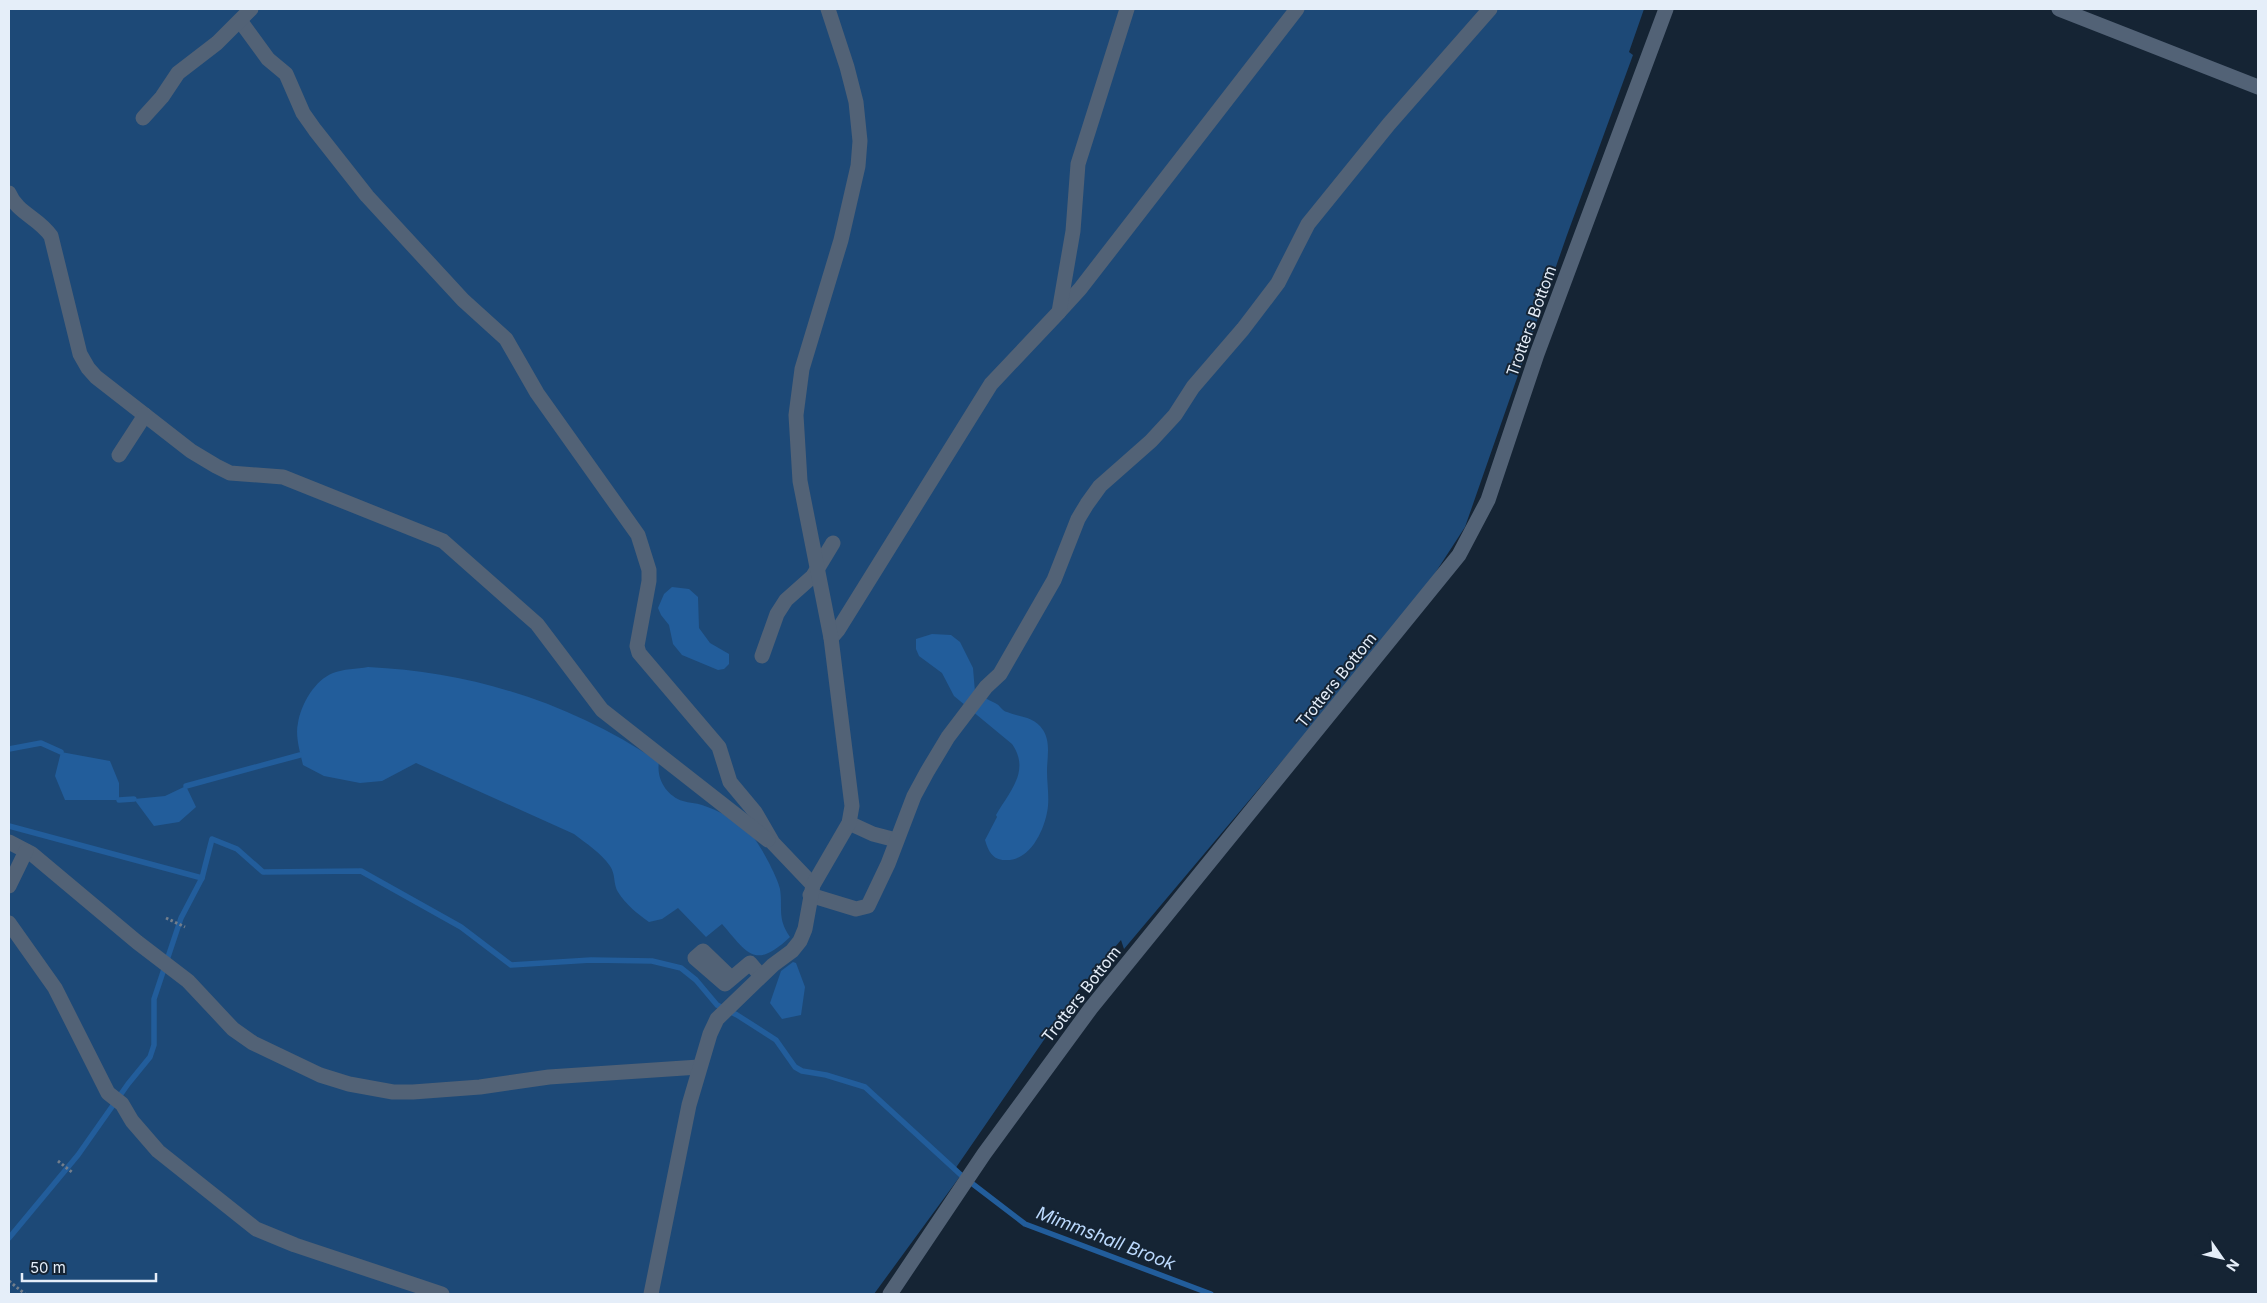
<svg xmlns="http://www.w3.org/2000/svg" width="2267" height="1303" font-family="Inter,sans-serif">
<rect width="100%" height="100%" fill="#152434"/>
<!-- green -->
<polygon fill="#1d4977" points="9,9 1644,9 1629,52 1633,55 1567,235 1465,527 1417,601 1124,949 1121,940 1079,989 955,1169 961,1175 874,1294 9,1294"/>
<!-- water -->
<g fill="#225d9b">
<polygon points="672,587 689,589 698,597 699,628 710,643 729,654 729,664 724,669 718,670 682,655 673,644 669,625 661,615 658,608 664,594"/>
<path d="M932,634L951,635L960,642L973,668L975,692C982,698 988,699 995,703C1000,705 1002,711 1007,712C1021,718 1034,716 1043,730C1051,742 1047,758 1047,771C1047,783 1049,794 1048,806C1046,827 1031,862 1005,860C992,860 988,850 985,840L997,817L996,815C1009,792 1031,771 1012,744L954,696L942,673L919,656L916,649V639Z"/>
<path d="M368,667C473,672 571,703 659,762C656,779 667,796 683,801C689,803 696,803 702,805C718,810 737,821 749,832C758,840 778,878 780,889C783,909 777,918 790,937C755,970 748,954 722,924L706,937L678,908L662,919L649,922C638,914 626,905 618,892C613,884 616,875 610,866C601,853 587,844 574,834L416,763L382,781L360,783L324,776L303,765C300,752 295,736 298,723C301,704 315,680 333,673C343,669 357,669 368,667Z"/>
<polygon points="61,752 110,761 119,783 119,800 65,800 55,776"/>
<polygon points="186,786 196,807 179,822 154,826 134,799 165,796"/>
<polygon points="793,962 796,963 805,987 801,1015 782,1019 770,1003 781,971"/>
</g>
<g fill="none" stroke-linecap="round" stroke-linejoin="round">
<!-- stream -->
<g stroke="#225d9b" stroke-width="5.5">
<polyline points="9,749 41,743 61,752"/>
<polyline points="186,786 300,755"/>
<polyline points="119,800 134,799"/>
<polyline points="9,826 202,878"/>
<polyline points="9,1238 78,1155 128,1084 150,1057 154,1045 154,999 181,918 202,878 212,839 237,849 263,872 361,871 461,927 511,965 591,960 652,961 681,968 696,980 717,1005 737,1015 776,1040 795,1067 802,1071 826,1075 865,1087 961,1175 1025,1224 1211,1294"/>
</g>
<!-- path -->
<g stroke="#727e8c" stroke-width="3" stroke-dasharray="2.5 2.5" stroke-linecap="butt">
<polyline points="166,918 185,927"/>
<polyline points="58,1161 73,1173"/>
<polyline points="9,1281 25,1294"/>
</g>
<!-- minor -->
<g stroke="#526276" stroke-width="15">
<polyline points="2059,9 2258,87"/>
<polyline points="241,22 268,59 286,74 303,113 315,130 367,196 463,300 506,339 537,393 638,535 649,570 649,581 637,646 639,653 719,747 730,782 755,812 773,843 813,885"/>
<polyline points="143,118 162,97 178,73 217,43 251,9"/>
<path d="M9,193C17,213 39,218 51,236L80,354L88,368L96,377L191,451L216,466L230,473L283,477L443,541L537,624L602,710L768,840"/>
<polyline points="1059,312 1080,289 1297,9"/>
<polyline points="119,455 145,415"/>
<polyline points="831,638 838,630 991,384 1059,312 1073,231 1078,164 1127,9"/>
<polyline points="762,656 777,614 786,600 813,576 833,543"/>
<polyline points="849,823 873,834 896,840"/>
<polyline points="9,842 32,854 137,942 188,981 233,1029 253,1043 320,1075 349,1084 393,1092 413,1092 480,1087 549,1077 699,1067"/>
<polyline points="9,886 26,851"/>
<polyline points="810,895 856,909 868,906 888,864 914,796 927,772 948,737 986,687 1000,674 1054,580 1078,519 1087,504 1100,486 1151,441 1175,415 1193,387 1243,329 1278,283 1308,224 1389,124 1490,9"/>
<polyline points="9,923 55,988 108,1093 122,1104 132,1121 158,1151 256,1229 295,1245 442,1294"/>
<polyline points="731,978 703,951 695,958 725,984 750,963 761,976"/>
<polyline points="651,1294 689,1105 710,1034 717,1019 773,965 792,951 800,941 805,929 813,885 849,823 852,806 831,638 800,481 796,415 802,369 841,240 858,166 860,141 856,102 847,67 828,9"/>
<polyline points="890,1294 984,1154 1091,1008 1459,555 1488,500 1537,354 1666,9"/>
</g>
</g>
<g text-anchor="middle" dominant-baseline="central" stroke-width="4" stroke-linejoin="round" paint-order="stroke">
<!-- street labels -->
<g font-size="16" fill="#e5eef9" stroke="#152434">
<text transform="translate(1531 321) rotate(-70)">Trotters Bottom</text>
<text transform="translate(1336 680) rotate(-51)">Trotters Bottom</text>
<text transform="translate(1081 994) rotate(-52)">Trotters Bottom</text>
</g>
<!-- water labels -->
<g font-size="18" font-style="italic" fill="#bbd9fd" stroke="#152434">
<text transform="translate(1106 1238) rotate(21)">Mimmshall Brook</text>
</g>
</g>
<!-- border -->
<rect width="2267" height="1303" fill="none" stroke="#e5eef9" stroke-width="20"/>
<!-- north arrow -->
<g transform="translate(2222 1258) rotate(124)" stroke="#152434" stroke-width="4" paint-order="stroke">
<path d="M0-4L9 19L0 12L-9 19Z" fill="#e5eef9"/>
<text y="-8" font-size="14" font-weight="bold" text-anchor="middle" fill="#e5eef9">N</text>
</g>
<!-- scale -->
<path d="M22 1273v8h134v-8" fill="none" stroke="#e5eef9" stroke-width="2.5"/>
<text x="30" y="1273" font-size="15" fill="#e5eef9" stroke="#152434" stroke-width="4" paint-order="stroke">50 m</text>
</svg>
